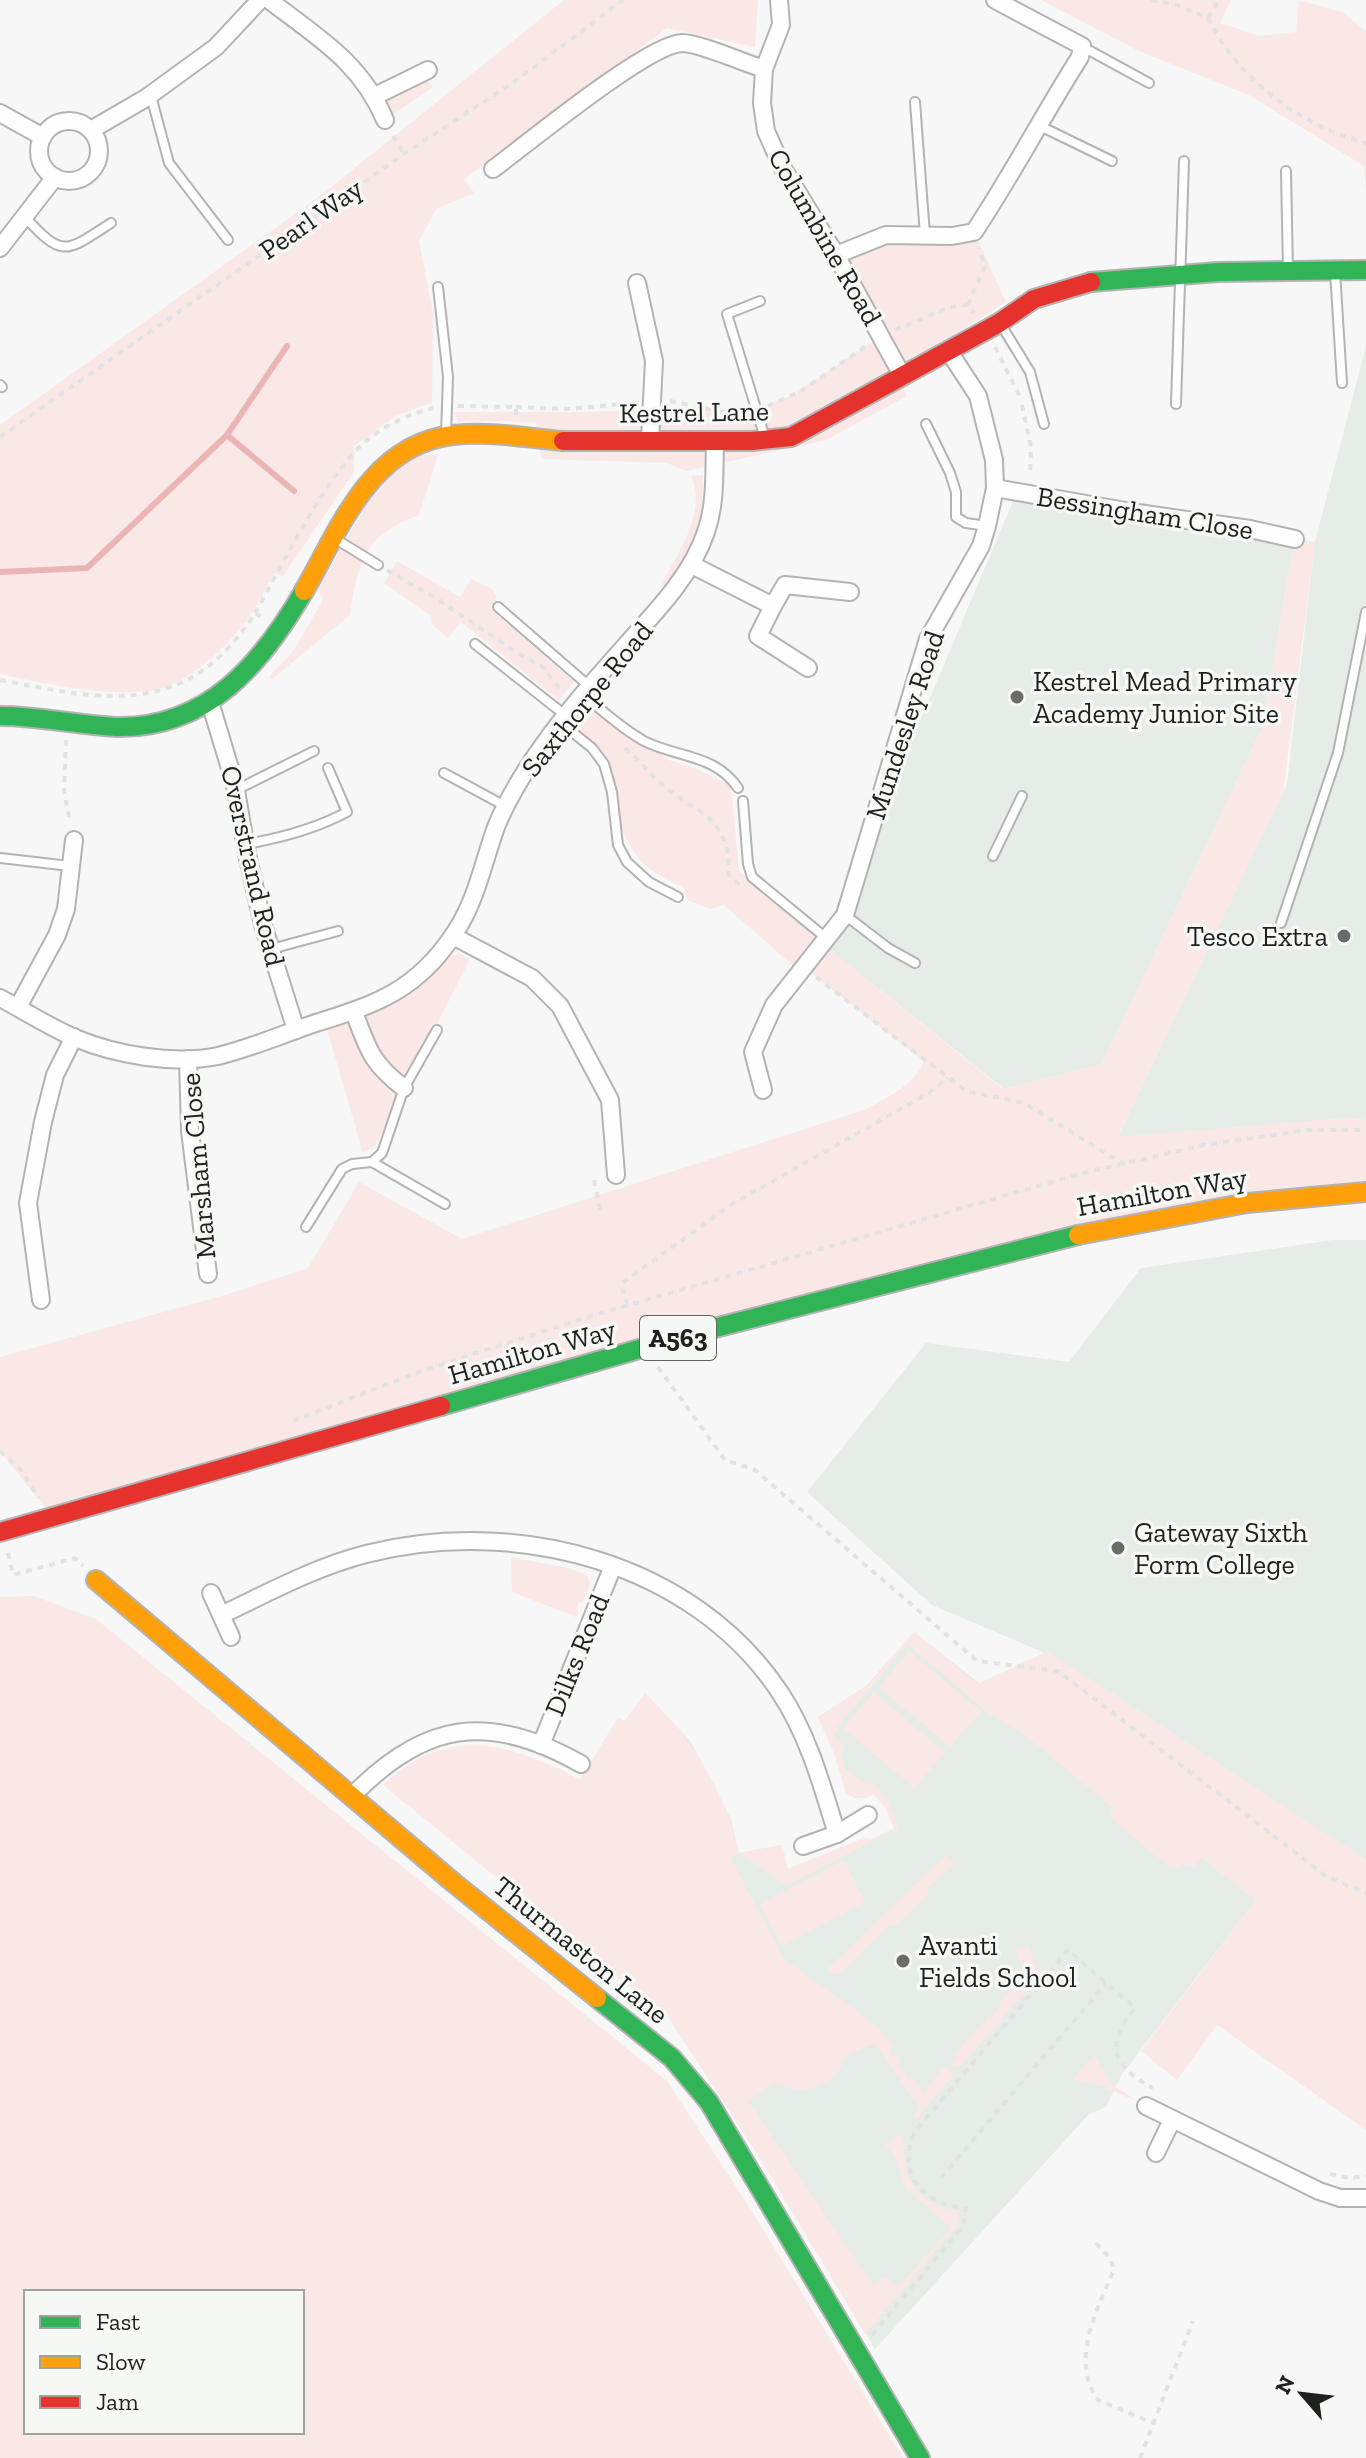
<svg xmlns="http://www.w3.org/2000/svg" width="1366" height="2458" font-family="'Zilla Slab',serif">
<rect width="100%" height="100%" fill="#f6f7f6"/>
<!-- built -->
<g fill="#e6ece7">
<polygon points="1366,346 1366,1120 1345,1118 1117,1138 1287,784 1315,542"/>
<polygon points="1017,492 1295,539 1261,730 1102,1064 1004,1089 825,946"/>
<polygon points="1333,1240 1366,1240 1366,1860 1059,1659 932,1605 807,1492 926,1343 1069,1362 1141,1268"/>
<polygon points="914,1632 1256,1900 1122,2074 1106,2107 1089,2114 875,2349 762,2161 669,2018 524,1903 556,1767 580,1780 618,1718 625,1721 645,1693 691,1742 731,1819 739,1853 782,1845 788,1869 864,1838 872,1839 894,1828 885,1807 873,1794 865,1798 855,1798 846,1793 835,1755 818,1717 866,1686"/>
</g>
<!-- green -->
<g fill="#fae8e7" fill-rule="evenodd">
<path d="M564,0H758L755,47L667,28L464,179L474,193L436,209L419,241L433,313L432,402L396,416L354,446V472L283,576L274,573C264,591 255,611 242,626C223,650 199,672 171,685C132,703 42,683 0,674V425L316,199Z"/>
<polygon points="1041,0 1231,0 1220,23 1259,36 1296,32 1299,0 1342,12 1366,31 1366,188 1364,166 1249,95 1139,51"/>
<polygon points="422,78 433,87 391,116 386,98"/>
<polygon points="974,232 1006,302 906,365 840,253 886,235"/>
<polygon points="881,336 907,396 826,440 686,471 667,463 541,459 536,423 506,421 458,422 454,412 594,412 699,408 750,411 793,395"/>
<path d="M418,455H438L419,515C363,536 359,560 350,615L272,679L269,677L294,650L324,598L316,591L370,498L387,476Z"/>
<path d="M703,475C704,525 694,544 668,585L660,586C677,556 708,511 691,476Z"/>
<path d="M1295,539L1315,542L1283,794L1117,1137L1345,1118L1366,1120V1184L1008,1253L52,1516L0,1451V1357L225,1295L308,1268L359,1182L462,1239L864,1110C885,1099 915,1085 924,1061L808,971L825,946L1000,1087L1004,1089L1102,1064L1261,730Z"/>
<polygon points="397,561 460,597 471,579 492,589 497,597 489,608 574,682 559,700 461,622 448,638 432,624 431,616 384,583"/>
<path d="M596,701L669,760L695,768L731,786L739,871L819,940L800,972L724,905L710,909L687,900L683,886C649,876 623,849 619,812C617,794 616,774 606,758C599,746 587,737 576,728Z"/>
<polygon points="459,953 470,959 375,1146 363,1153 327,1029 379,1011 399,1000 449,957"/>
<polygon points="511,1557 568,1568 587,1575 590,1584 582,1604 579,1602 576,1609 579,1611 576,1617 512,1592"/>
<path d="M34,1596L96,1619L667,2081L748,2205L903,2458H0V1597ZM26,2292H302V2432H26Z"/>
<path d="M914,1632L978,1684L1047,1651L1366,1860V2130L1217,2025L1177,2080L1141,2051L1256,1900L1202,1858L1193,1867L1182,1863L1178,1868L1169,1867L1113,1820L1110,1815L1113,1808L1026,1736L987,1712L907,1644L837,1727L839,1729L834,1736L845,1746L840,1754L845,1768L853,1776L865,1783L874,1784L888,1802L898,1828L787,1885L739,1853L730,1857L784,1959L879,2027L893,2047L889,2050L894,2057L898,2055L901,2060L898,2063L909,2080L913,2078L923,2092L944,2067L954,2074L917,2119L912,2116L921,2110L875,2043L847,2056L837,2074L820,2086L799,2091L774,2083L748,2101L873,2285L885,2277L897,2287L952,2228L906,2189L895,2157L885,2144L899,2134C907,2144 903,2152 905,2164C909,2192 933,2208 959,2211L958,2224L865,2334L762,2161L669,2018L383,1785C445,1725 511,1742 580,1780L618,1718L625,1721L645,1693C693,1740 723,1787 739,1853L782,1845L788,1869L864,1838L872,1839L895,1828L885,1807L873,1794C863,1800 856,1799 846,1793L835,1755L818,1717L866,1686Z"/>
<polygon points="909,1651 981,1711 950,1747 879,1687"/>
<polygon points="874,1692 945,1753 914,1788 843,1728"/>
<polygon points="946,1855 954,1864 927,1889 930,1893 893,1928 890,1925 837,1976 827,1969"/>
<polygon points="844,1860 865,1902 782,1946 760,1904"/>
<polygon points="1029,1947 1040,1975 962,2065 958,2067 952,2064 957,2057 954,2055 989,2016 991,2018 1000,2007 998,2005 1025,1974 1015,1949"/>
<polygon points="1094,2055 1112,2084 1137,2101 1095,2084 1074,2080 1074,2076"/>
</g>
<g fill="none" stroke-linecap="round" stroke-linejoin="round">
<!-- stream -->
<g stroke="#ebb5b5" stroke-width="6">
<polyline points="227,435 294,491"/>
<polyline points="0,572 87,568 227,435 287,346"/>
</g>
<defs>
<g id="lane">
<polyline points="1083,47 1149,83"/>
<polyline points="151,96 169,163 228,240"/>
<polyline points="915,102 925,235"/>
<polyline points="1038,125 1112,161"/>
<polyline points="1286,171 1288,270"/>
<path d="M25,217C63,259 66,252 111,223"/>
<polyline points="1335,271 1342,383"/>
<polyline points="438,287 448,377 446,435"/>
<polyline points="760,301 727,314 766,441"/>
<polyline points="1000,323 1030,372 1044,424"/>
<polyline points="0,385 2,387"/>
<polyline points="1176,404 1184,161"/>
<polyline points="926,424 950,473 956,492 956,517 966,523 987,526"/>
<polyline points="334,538 378,565"/>
<polyline points="498,607 589,686"/>
<polyline points="475,644 565,715"/>
<path d="M583,695C602,710 622,729 644,741C678,758 715,754 738,788"/>
<polyline points="561,723 592,748 604,764 612,792 618,845 627,862 649,882 678,897"/>
<polyline points="444,773 505,806"/>
<polyline points="236,790 314,751"/>
<polyline points="743,801 748,864 752,877 826,938"/>
<path d="M246,844C281,838 315,829 347,812L328,768"/>
<polyline points="993,856 1022,796"/>
<polyline points="0,858 70,866"/>
<polyline points="845,915 888,948 915,963"/>
<polyline points="1281,923 1338,753 1366,612"/>
<polyline points="271,949 338,931"/>
<polyline points="372,1162 445,1204"/>
<polyline points="306,1227 342,1169 352,1164 372,1162 382,1153 404,1088 437,1030"/>
</g>
<g id="street">
<path d="M269,0C317,37 361,62 385,120"/>
<polyline points="779,0 781,25 764,69 762,103 766,131 782,167 836,255 903,377"/>
<polyline points="375,96 428,70"/>
<polyline points="0,113 43,137"/>
<circle cx="69" cy="151" r="30"/>
<polyline points="91,130 146,98 216,47 260,0"/>
<path d="M493,169C527,144 648,44 682,43C700,43 744,63 764,69"/>
<polyline points="0,248 55,177"/>
<path d="M836,255L886,235L952,236L974,232C1012,175 1043,115 1080,57L1082,46L995,0"/>
<polyline points="637,283 654,361 650,440"/>
<polyline points="995,488 1131,512 1250,529 1295,539"/>
<polyline points="692,565 773,606 758,636 808,668"/>
<polyline points="773,606 785,585 850,592"/>
<polyline points="210,702 235,785 247,854 263,925 296,1030"/>
<polyline points="453,936 532,978 560,1006 610,1100 616,1175"/>
<path d="M0,998C25,1011 49,1027 75,1038C116,1055 173,1065 218,1056C251,1048 283,1034 316,1023C377,1004 417,990 454,934C476,902 483,863 496,827C507,800 524,772 541,748C569,708 602,672 634,636C662,605 692,573 706,532C716,503 714,473 715,442"/>
<polyline points="18,1007 57,935 66,909 74,840"/>
<path d="M354,1012C368,1049 371,1063 404,1088"/>
<polyline points="188,1059 190,1131 208,1274"/>
<polyline points="763,1090 753,1052 774,1005 845,915 928,639 981,546 987,526 995,488 994,460 978,396 948,350"/>
<polyline points="41,1300 28,1203 43,1122 55,1075 74,1037"/>
<polyline points="211,1593 231,1637"/>
<path d="M221,1615C268,1593 315,1567 366,1554C514,1516 694,1561 781,1694C809,1737 822,1786 837,1834"/>
<polyline points="541,1745 613,1566"/>
<path d="M352,1796C425,1721 489,1712 581,1764"/>
<polyline points="803,1846 837,1834 868,1815"/>
<polyline points="1146,2106 1319,2191 1340,2198 1366,2198"/>
<polyline points="1156,2153 1172,2120"/>
</g>
<g id="fast">
<polyline points="1091,282 1218,272 1366,270"/>
<path d="M0,716C39,716 77,725 116,727C208,729 262,663 304,591"/>
<polyline points="441,1406 695,1333 1078,1235"/>
<polyline points="597,1998 672,2058 709,2102 920,2458"/>
</g>
<g id="slow">
<path d="M304,591C340,528 371,444 453,435C490,431 527,438 563,441"/>
<polyline points="1078,1235 1247,1203 1366,1192"/>
<polyline points="96,1580 454,1883 597,1998"/>
</g>
<g id="jam">
<polyline points="563,441 752,441 791,437 999,323 1034,299 1091,282"/>
<polyline points="0,1532 441,1406"/>
</g>
</defs>
<!-- lane casing -->
<use href="#lane" stroke="#b2b3b2" stroke-width="12"/>
<!-- street casing -->
<use href="#street" stroke="#b2b3b2" stroke-width="20"/>
<!-- fast casing -->
<use href="#fast" stroke="#b2b3b2" stroke-width="22"/>
<!-- slow casing -->
<use href="#slow" stroke="#b2b3b2" stroke-width="22"/>
<!-- jam casing -->
<use href="#jam" stroke="#b2b3b2" stroke-width="22"/>
<!-- path -->
<g stroke="#e1e2e1" stroke-width="4" stroke-dasharray="6 6" stroke-linecap="butt">
<path d="M1151,0L1176,5L1208,18C1237,78 1302,127 1366,143"/>
<polyline points="1208,18 1219,0"/>
<polyline points="393,136 404,154"/>
<polyline points="968,305 985,266 979,248"/>
<polyline points="895,330 950,307 968,305 974,313"/>
<polyline points="995,347 1020,397"/>
<polyline points="670,401 724,412 744,411"/>
<polyline points="1022,405 1031,447 1030,475"/>
<polyline points="458,406 516,407 516,416"/>
<polyline points="768,406 801,391 866,346"/>
<polyline points="516,407 569,409 634,403"/>
<polyline points="0,437 404,154 514,82 623,0"/>
<polyline points="387,570 437,599 516,652 542,666 562,692"/>
<path d="M255,613C283,565 329,468 371,437C391,422 411,414 433,408"/>
<path d="M0,680C107,701 187,719 255,613L263,618"/>
<polyline points="66,740 64,790 70,823"/>
<path d="M625,748C637,758 646,769 656,779C692,814 730,811 729,875L740,885"/>
<polyline points="816,977 966,1091 1024,1103 1125,1165"/>
<polyline points="594,1180 601,1213"/>
<polyline points="627,1305 621,1284 732,1204 929,1093 948,1078"/>
<polyline points="658,1367 725,1460 755,1470 977,1661 1058,1671 1326,1876 1366,1893"/>
<polyline points="293,1421 421,1371 591,1316 1083,1173 1204,1145 1308,1130 1366,1130"/>
<polyline points="0,1451 20,1469 39,1498"/>
<polyline points="8,1553 13,1575 75,1558 83,1566"/>
<polyline points="1330,2174 1349,2178 1366,2176"/>
<polyline points="941,2178 1106,1983"/>
<path d="M1096,2243L1110,2258L1114,2269C1098,2309 1069,2359 1098,2400L1153,2423"/>
<path d="M872,2335L963,2226L966,2208C922,2206 893,2170 917,2129L1068,1950L1135,2008C1105,2044 1111,2066 1153,2088"/>
<polyline points="1140,2458 1193,2321"/>
</g>
<!-- lane -->
<use href="#lane" stroke="#fefefe" stroke-width="8"/>
<!-- street -->
<use href="#street" stroke="#fefefe" stroke-width="16"/>
<!-- fast -->
<use href="#fast" stroke="#30b455" stroke-width="18"/>
<!-- slow -->
<use href="#slow" stroke="#ff9f0a" stroke-width="18"/>
<!-- jam -->
<use href="#jam" stroke="#e5322d" stroke-width="18"/>
</g>
<!-- markers -->
<g fill="#6a6c6a" stroke="#f5f8f5" stroke-width="3">
<circle cx="1017" cy="697" r="8"/>
<circle cx="1344" cy="936" r="8"/>
<circle cx="1118" cy="1548" r="8"/>
<circle cx="903" cy="1961" r="8"/>
</g>
<g text-anchor="middle" dominant-baseline="central" stroke-width="7" stroke-linejoin="round" paint-order="stroke">
<!-- shield labels -->
<rect fill="#f5f8f5" stroke="#5f625f" stroke-width="2" x="640" y="1316" width="76" height="44" rx="6"/>
<g font-size="26" font-weight="bold" fill="#1f211f">
<text x="678" y="1338">A563</text>
</g>
<!-- street labels -->
<g font-size="28" fill="#1f211f" stroke="#f5f8f5">
<text transform="translate(311 219) rotate(-35)">Pearl Way</text>
<text transform="translate(825 237) rotate(60)">Columbine Road</text>
<text transform="translate(694 412) rotate(-1)">Kestrel Lane</text>
<text transform="translate(1145 513) rotate(9)">Bessingham Close</text>
<text transform="translate(587 699) rotate(-51)">Saxthorpe Road</text>
<text transform="translate(905 725) rotate(-72)">Mundesley Road</text>
<text transform="translate(253 866) rotate(77)">Overstrand Road</text>
<text transform="translate(198 1166) rotate(-95)">Marsham Close</text>
<text transform="translate(1162 1192) rotate(-10)">Hamilton Way</text>
<text transform="translate(532 1352) rotate(-16)">Hamilton Way</text>
<text transform="translate(577 1655) rotate(-68)">Dilks Road</text>
<text transform="translate(581 1950) rotate(39)">Thurmaston Lane</text>
</g>
<!-- poi labels -->
<g font-size="28" fill="#1f211f" stroke="#f5f8f5" text-anchor="start">
<text x="1033" y="681">Kestrel Mead Primary<tspan x="1033" dy="32">Academy Junior Site</tspan></text>
<text x="1328" y="936" text-anchor="end">Tesco Extra</text>
<text x="1134" y="1532">Gateway Sixth<tspan x="1134" dy="32">Form College</tspan></text>
<text x="919" y="1945">Avanti<tspan x="919" dy="32">Fields School</tspan></text>
</g>
</g>
<!-- legend -->
<rect x="24" y="2290" width="280" height="144" fill="#f5f8f5" stroke="#9fa29f" stroke-width="2"/>
<rect x="40" y="2316" width="40" height="12" fill="#30b455" stroke="#9fa29f" stroke-width="2"/>
<text x="96" y="2330" font-size="24" fill="#1f211f">Fast</text>
<rect x="40" y="2356" width="40" height="12" fill="#ff9f0a" stroke="#9fa29f" stroke-width="2"/>
<text x="96" y="2370" font-size="24" fill="#1f211f">Slow</text>
<rect x="40" y="2396" width="40" height="12" fill="#e5322d" stroke="#9fa29f" stroke-width="2"/>
<text x="96" y="2410" font-size="24" fill="#1f211f">Jam</text>
<!-- north arrow -->
<g transform="translate(1302 2394) rotate(298)" stroke="#f5f8f5" stroke-width="6" paint-order="stroke">
<path d="M0-6L14 30L0 20L-14 30Z" fill="#1f211f"/>
<text y="-12" font-size="22" font-weight="bold" text-anchor="middle" fill="#1f211f">N</text>
</g>
</svg>
